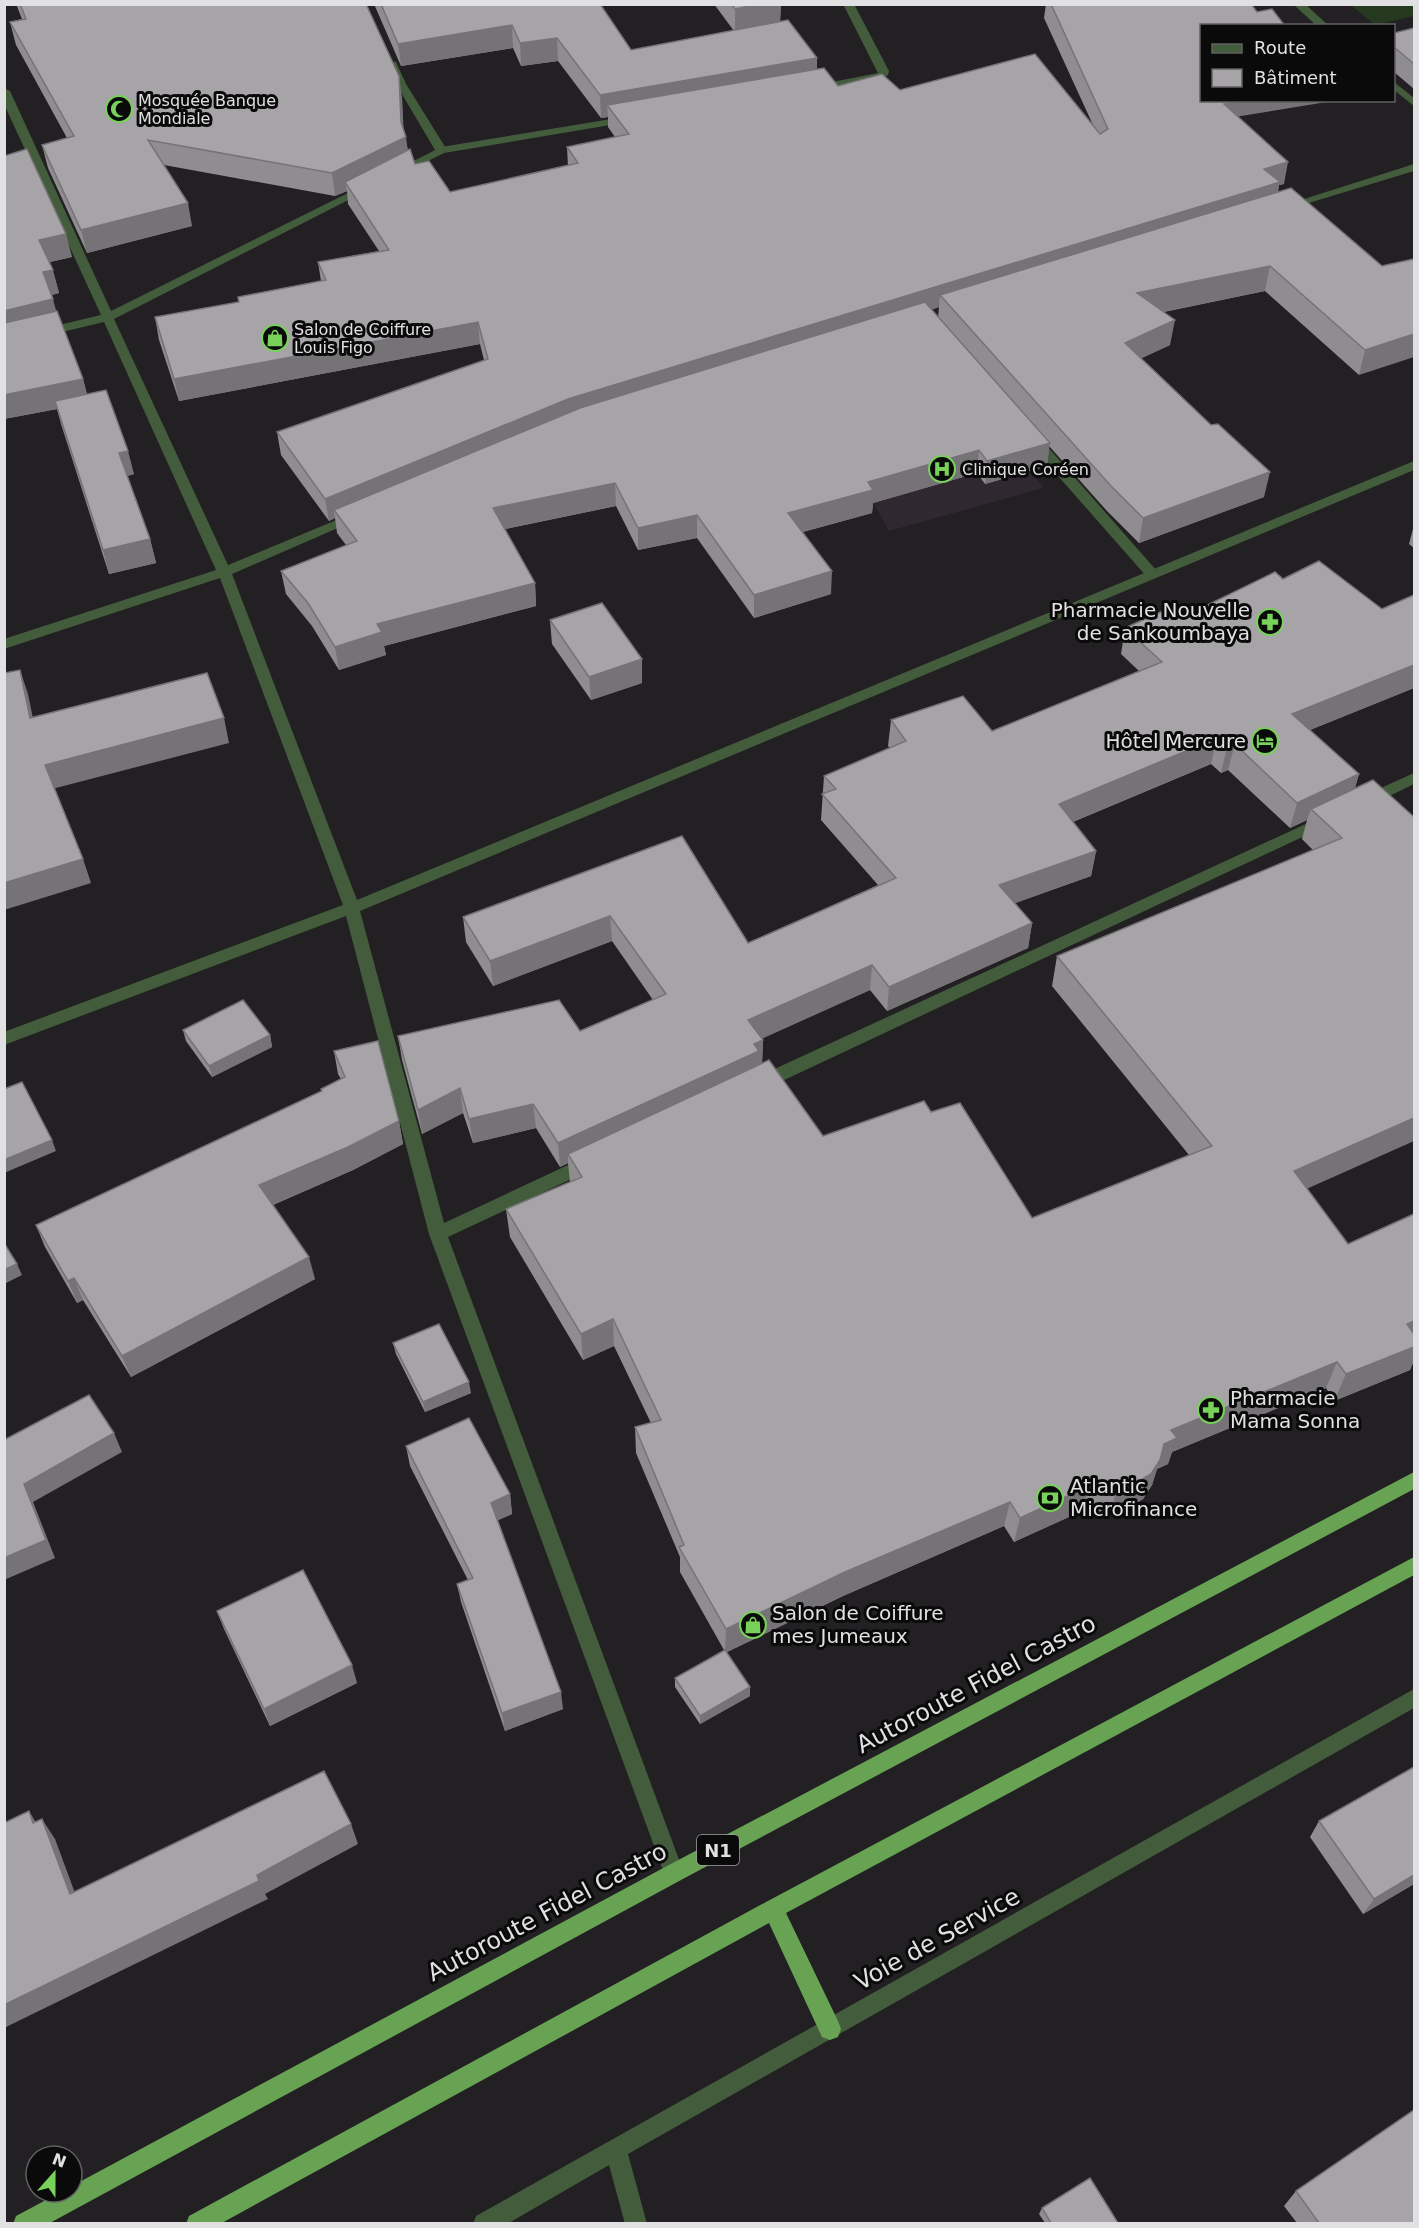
<svg xmlns="http://www.w3.org/2000/svg" width="1419" height="2228" font-family="'DejaVu Sans',sans-serif">
<rect width="100%" height="100%" fill="#222023"/>
<!-- built -->
<polygon fill="#2f2830" points="982,413 1044,488 889,531 844,450"/>
<!-- green -->
<polygon fill="#24391e" points="1351,5 1414,5 1414,16 1375,25"/>
<g fill="none" stroke-linecap="round" stroke-linejoin="round">
<!-- service -->
<g fill="#435c3b" fill-rule="evenodd">
<polygon points="387,60 396,62 406,84 447,150 445,152 435,150 396,84 386,62"/>
<polygon points="1034,436 1039,437 1157,571 1157,577 1147,577 1029,443 1029,437"/>
</g>
<!-- minor -->
<g fill="#435c3b" fill-rule="evenodd">
<polygon points="843,4 854,4 889,71 888,75 883,78 812,90 812,86 878,73"/>
<polygon points="1293,4 1305,4 1329,26 1317,26"/>
<polygon points="1394,82 1414,98 1414,106 1394,90"/>
<polygon points="4,88 10,91 111,311 362,186 372,188 114,319 228,565 351,514 356,513 363,517 232,574 357,900 1414,461 1414,470 360,911 444,1223 583,1158 595,1158 597,1163 595,1168 448,1237 684,1873 681,1880 674,1883 667,1880 664,1873 429,1234 346,916 4,1045 4,1032 343,905 220,578 4,649 4,639 216,570 104,322 4,346 4,338 101,315 4,104"/>
<polygon points="630,116 634,117 634,121 444,153 398,176 388,174 441,147"/>
<polygon points="1414,164 1414,171 1289,209 1279,207"/>
<polygon points="1414,773 1414,784 1371,805 1366,806 1359,801 1361,797"/>
<polygon points="1323,816 1330,821 1328,825 765,1089 753,1089 751,1084 753,1079"/>
<polygon points="1414,1689 1414,1708 628,2154 647,2224 625,2224 609,2165 507,2224 473,2224 476,2216"/>
</g>
<!-- trunk -->
<g fill="#68a354" fill-rule="evenodd">
<polygon points="1414,1472 1414,1489 681,1880 48,2224 13,2224 16,2216 61,2192 72,2192 72,2186 667,1866"/>
<polygon points="1414,1557 1414,1575 786,1913 838,2021 841,2029 838,2037 830,2040 822,2037 769,1923 220,2224 186,2224 189,2216 766,1902"/>
</g>
</g>
<!-- wall -->
<g fill="#908d90" fill-rule="evenodd">
<path d="M16,4H366L402,98L403,128L408,151L415,164L450,192L568,166L567,147L615,137L608,127V117L601,118L558,61L521,66L513,48L401,66L374,4H600L631,50L734,31L714,4H781L780,22L817,70L838,86L900,90L1093,125L1044,18L1046,4H1251L1238,117L1284,184L1279,185L1278,192L1382,266L1414,259L1359,375L1265,291L1164,312L1170,345L1141,358L1264,497L1139,543L1107,511L1049,446L1047,466L985,484L977,473L873,503L872,513L803,532L831,594L754,618L697,538L638,550L616,506L505,529L535,583L536,606L384,646L386,655L339,670L312,626L286,594L281,571L346,545L337,533L335,518L329,521L281,455L277,432L484,360L480,344L179,401L159,340L155,317L239,302L238,297L321,281L318,262L379,251L348,204L347,191L335,196L164,165L192,226L87,253L48,168L42,145L67,138L16,45L10,22L22,19ZM939,307L938,318L931,310Z"/>
<polygon points="1414,28 1414,89 1394,72 1394,33"/>
<polygon points="4,156 72,257 50,262 59,293 51,295 56,311 83,379 87,394 134,474 127,476 150,539 156,563 109,574 61,424 57,409 4,419"/>
<polygon points="1414,525 1414,548 1409,544"/>
<path d="M1283,579L1382,609L1414,595V688L1310,730L1359,774L1355,788L1307,1189L1348,1244L1414,1214V1360L1410,1370L1334,1401L1326,1388L1172,1452L1168,1464L1157,1469L1152,1485L1143,1499L1128,1508L1110,1513L1082,1511L1014,1542L1004,1526L843,1596L727,1652L750,1696L700,1724L675,1687V1678L724,1650L680,1572V1557L636,1453L635,1427L651,1423L614,1346L583,1360L510,1237L506,1209L570,1182L568,1163L560,1167L536,1128L473,1143L463,1113L422,1134L402,1060L398,1036L580,1031L653,1000L612,941L493,986L466,942L463,917L682,836L748,943L878,885L821,820L824,776L890,748L888,746L891,720L992,731L1139,671L1121,654L1125,628L1185,616ZM1211,764L1221,773L1228,770L1290,828L1307,820L1302,839L1313,850L1057,956L1052,986L1189,1155L1032,1218L931,1112L823,1136L762,1064L763,1040L762,1038L870,990L887,1011L1028,948L1032,923L1015,903L1091,876L1096,851L1073,822Z"/>
<polygon points="550,620 642,683 591,700 552,644"/>
<polygon points="183,1030 270,1035 272,1047 212,1077 186,1041"/>
<polygon points="334,1051 399,1121 403,1144 353,1170 273,1205 315,1279 131,1377 83,1300 77,1303 45,1247 36,1225 322,1091 341,1079 338,1074"/>
<polygon points="393,1343 471,1393 425,1412 396,1354"/>
<polygon points="406,1446 510,1494 512,1514 498,1520 563,1709 505,1731 461,1602 457,1584 468,1580 410,1466"/>
<polygon points="217,1611 357,1683 270,1726 224,1629"/>
<polygon points="1319,1821 1414,1884 1363,1914 1310,1837"/>
<polygon points="1296,2191 1414,2223 1297,2223 1284,2206"/>
<polygon points="1042,2208 1118,2223 1045,2223 1039,2214"/>
</g>
<!-- shaded-wall -->
<g fill="#757376">
<polygon points="759,4 781,4 780,23 735,31 735,9"/>
<polygon points="512,25 513,48 401,66 398,44"/>
<polygon points="557,38 558,61 521,66 520,43"/>
<polygon points="817,58 817,81 607,105 608,117 601,118 600,95"/>
<polygon points="399,76 402,98 404,138 406,137 409,160 345,182 347,191 335,196 332,173 401,122"/>
<polygon points="1233,100 1339,100 1235,117 1224,104"/>
<polygon points="1288,162 1284,184 1279,185 1275,204 940,295 939,307 569,421 334,510 335,518 329,521 325,499 568,399 1264,169"/>
<polygon points="188,203 192,226 87,253 81,230"/>
<polygon points="66,234 72,257 45,263 39,240"/>
<polygon points="1270,266 1265,291 1132,318 1137,293"/>
<polygon points="53,270 59,293 49,296 43,272"/>
<polygon points="53,299 59,323 4,336 4,311"/>
<polygon points="1175,320 1170,345 1121,368 1125,343"/>
<polygon points="478,322 480,344 179,401 174,379"/>
<polygon points="1414,334 1414,357 1359,375 1365,350"/>
<polygon points="83,379 89,403 55,401 57,409 4,419 4,395"/>
<polygon points="1050,443 1047,466 985,484 987,461"/>
<polygon points="979,450 977,473 873,503 872,513 788,536 788,513 868,482"/>
<polygon points="128,451 134,474 124,477 119,453"/>
<polygon points="1270,472 1264,497 1139,543 1143,518"/>
<polygon points="615,483 616,506 495,531 493,508"/>
<polygon points="697,515 697,538 638,550 638,528"/>
<polygon points="150,539 156,563 109,574 103,550"/>
<polygon points="832,571 831,594 754,618 754,595"/>
<polygon points="535,583 536,606 384,646 386,655 339,670 335,647 377,624"/>
<polygon points="642,659 642,683 591,700 589,677"/>
<polygon points="1414,665 1414,688 1285,740 1292,714"/>
<polygon points="20,670 28,694 38,743 30,718"/>
<polygon points="224,718 229,743 52,789 45,765"/>
<polygon points="1217,738 1211,764 1055,829 1059,804"/>
<polygon points="1235,744 1228,770 1221,773 1227,747"/>
<polygon points="1359,774 1351,800 1311,809 1307,820 1290,828 1297,803"/>
<polygon points="1096,851 1091,876 996,910 999,885"/>
<polygon points="83,859 91,883 4,910 4,883"/>
<polygon points="610,916 612,941 493,986 490,961"/>
<polygon points="1032,923 1028,948 887,1011 889,987"/>
<polygon points="872,965 870,990 748,1045 748,1020"/>
<polygon points="270,1035 272,1047 212,1077 209,1066"/>
<polygon points="763,1040 762,1064 568,1154 568,1163 560,1167 558,1143"/>
<polygon points="460,1088 463,1113 422,1134 418,1110"/>
<polygon points="533,1104 536,1128 473,1143 469,1119"/>
<polygon points="1414,1118 1414,1141 1284,1199 1294,1171"/>
<polygon points="399,1121 403,1144 353,1170 265,1208 259,1185"/>
<polygon points="52,1140 56,1151 4,1173 4,1160"/>
<polygon points="309,1257 315,1279 131,1377 122,1356"/>
<polygon points="17,1264 22,1275 4,1284 4,1270"/>
<polygon points="74,1278 83,1300 77,1303 68,1281"/>
<polygon points="613,1319 614,1346 583,1360 581,1334"/>
<polygon points="1414,1321 1414,1342 1407,1324"/>
<polygon points="1414,1347 1414,1360 1410,1370 1334,1401 1346,1374"/>
<polygon points="1337,1362 1326,1388 1172,1452 1168,1464 1157,1469 1152,1485 1143,1499 1128,1508 1110,1513 1118,1487 1164,1444 1171,1430"/>
<polygon points="469,1382 471,1393 425,1412 423,1402"/>
<polygon points="114,1433 122,1452 33,1502 55,1558 4,1580 4,1558 24,1484"/>
<polygon points="1089,1486 1082,1511 1014,1542 1020,1518"/>
<polygon points="510,1494 512,1514 494,1522 491,1503"/>
<polygon points="1010,1502 1004,1526 843,1596 725,1653 726,1629 845,1572"/>
<polygon points="352,1665 357,1683 270,1726 264,1709"/>
<polygon points="750,1687 750,1696 700,1724 700,1716"/>
<polygon points="561,1692 563,1709 505,1731 502,1713"/>
<polygon points="29,1811 41,1831 33,1823"/>
<polygon points="42,1819 55,1839 82,1912 70,1894"/>
<polygon points="351,1824 358,1844 265,1894 268,1899 4,2028 4,2005 257,1875"/>
<polygon points="1414,1875 1414,1884 1363,1914 1374,1899"/>
</g>
<!-- building -->
<g fill="#a7a4a8" stroke="#757376" stroke-width="1.5">
<polygon points="20,4 366,4 399,76 401,122 406,137 332,173 148,140 188,203 81,230 42,145 74,136 10,22 26,19"/>
<polygon points="381,4 600,4 631,50 788,20 817,58 600,95 557,38 520,43 512,25 398,44"/>
<polygon points="731,4 759,4 735,9"/>
<polygon points="1051,4 1251,4 1257,12 1272,9 1285,26 1202,26 1202,100 1237,100 1238,102 1224,104 1288,162 1264,169 1280,182 568,399 325,499 277,432 488,359 478,322 174,379 155,317 239,302 238,297 326,280 318,262 389,250 345,182 410,149 415,164 429,161 450,192 578,163 567,147 629,134 607,105 824,68 838,86 882,74 900,90 1035,54 1100,134 1108,129"/>
<polygon points="1414,28 1414,64 1394,47 1394,33"/>
<polygon points="27,149 66,234 39,240 53,270 43,272 53,299 4,311 4,156"/>
<polygon points="1291,188 1382,266 1414,259 1414,334 1365,350 1270,266 1137,293 1175,320 1125,343 1211,425 1218,424 1270,472 1143,518 1111,486 940,295"/>
<polygon points="925,302 1050,443 987,461 979,450 868,482 873,490 788,513 832,571 754,595 697,515 638,528 615,483 493,508 535,583 377,624 382,632 335,647 308,603 281,571 357,541 334,510 580,408"/>
<polygon points="57,311 83,379 4,395 4,323"/>
<polygon points="106,390 128,451 119,453 150,539 103,550 55,401"/>
<polygon points="1319,561 1382,609 1414,595 1414,665 1292,714 1359,774 1297,803 1235,744 1227,747 1217,738 1059,804 1096,851 999,885 1032,923 889,987 872,965 748,1020 763,1040 754,1044 759,1051 558,1143 533,1104 469,1119 460,1088 418,1110 398,1036 559,1000 580,1031 666,994 610,916 490,961 463,917 682,836 748,943 896,878 822,794 836,789 824,776 906,741 891,720 963,696 992,731 1162,662 1125,628 1174,606 1185,616 1275,572 1283,579"/>
<polygon points="602,603 642,659 589,677 550,620"/>
<polygon points="20,670 30,718 207,673 224,718 45,765 83,859 4,883 4,673"/>
<polygon points="1373,780 1414,817 1414,1118 1294,1171 1348,1244 1414,1214 1414,1321 1407,1324 1414,1334 1414,1347 1346,1374 1337,1362 1171,1430 1177,1438 1164,1444 1160,1460 1151,1474 1136,1483 1118,1487 1089,1486 1020,1518 1010,1502 845,1572 726,1629 679,1547 684,1545 635,1427 661,1420 613,1319 581,1334 506,1209 582,1177 568,1154 769,1060 823,1136 924,1101 931,1112 960,1103 1032,1218 1212,1146 1057,956 1342,838 1311,809"/>
<polygon points="243,1000 270,1035 209,1066 183,1030"/>
<polygon points="378,1041 399,1121 348,1147 259,1185 309,1257 122,1356 74,1278 68,1281 36,1225 322,1091 321,1089 345,1077 334,1051"/>
<polygon points="22,1082 52,1140 4,1160 4,1089"/>
<polygon points="4,1243 17,1264 4,1270"/>
<polygon points="439,1324 469,1382 423,1402 393,1343"/>
<polygon points="89,1395 114,1433 24,1484 46,1540 4,1558 4,1435 6,1439"/>
<polygon points="469,1418 510,1494 491,1503 561,1692 502,1713 457,1584 473,1578 406,1446"/>
<polygon points="303,1570 352,1665 264,1709 217,1611"/>
<polygon points="725,1650 750,1687 700,1716 675,1678"/>
<polygon points="1414,1767 1414,1875 1374,1899 1319,1821"/>
<polygon points="324,1771 351,1824 257,1875 259,1881 4,2005 4,1823 29,1811 33,1823 42,1819 70,1894"/>
<polygon points="1414,2110 1414,2223 1319,2223 1296,2191"/>
<polygon points="1090,2178 1118,2223 1051,2223 1042,2208"/>
</g>
<!-- icons -->
<defs>
<symbol id="mosque-ring" viewBox="-11 -11 22 22"><circle r="9.5" fill="#0b0a0b" stroke="#78d259" stroke-width="1.5"/><path d="M3.5-4.9A6 6 0 1 0 3.5 4.9A5 5 0 1 1 3.5-4.9Z" fill="#78d259"/></symbol>
<symbol id="shop-ring" viewBox="-11 -11 22 22"><circle r="9.5" fill="#0b0a0b" stroke="#78d259" stroke-width="1.5"/><path d="M-5-2.5h2.3a2.7 3.5 0 0 1 5.4 0H5L5.5 6h-11ZM-1.5-2.5h3a1.5 2.3 0 0 0-3 0Z" fill="#78d259"/></symbol>
<symbol id="hospital-ring" viewBox="-11 -11 22 22"><circle r="9.5" fill="#0b0a0b" stroke="#78d259" stroke-width="1.5"/><path d="M-5-5h3v3.5h4V-5h3V5h-3V1.5h-4V5h-3Z" fill="#78d259"/></symbol>
<symbol id="pharmacy-ring" viewBox="-11 -11 22 22"><circle r="9.5" fill="#0b0a0b" stroke="#78d259" stroke-width="1.5"/><path d="M-2-6h4v4h4v4h-4v4h-4v-4h-4v-4h4Z" fill="#78d259"/></symbol>
<symbol id="hotel-ring" viewBox="-11 -11 22 22"><circle r="9.5" fill="#0b0a0b" stroke="#78d259" stroke-width="1.5"/><path d="M-6-4.5h1.5V1H6V5H4.5V3h-9V5H-6ZM-4 0a1.8 1.8 0 1 1 3.6 0ZM.5 0V-2.5h3Q6-2.5 6 0Z" fill="#78d259"/></symbol>
<symbol id="bank-ring" viewBox="-11 -11 22 22"><circle r="9.5" fill="#0b0a0b" stroke="#78d259" stroke-width="1.5"/><path d="M-6-4H6V4H-6ZM0-2.3a2.3 2.3 0 1 0 0 4.6a2.3 2.3 0 1 0 0-4.6Z" fill="#78d259"/></symbol>
</defs>
<g fill-rule="evenodd">
<use href="#mosque-ring" x="104" y="94" width="30" height="30"/>
<use href="#shop-ring" x="260" y="323" width="30" height="30"/>
<use href="#hospital-ring" x="927" y="454" width="30" height="30"/>
<use href="#pharmacy-ring" x="1255" y="607" width="30" height="30"/>
<use href="#hotel-ring" x="1250" y="726" width="30" height="30"/>
<use href="#pharmacy-ring" x="1196" y="1395" width="30" height="30"/>
<use href="#bank-ring" x="1035" y="1483" width="30" height="30"/>
<use href="#shop-ring" x="738" y="1610" width="30" height="30"/>
</g>
<g text-anchor="middle" dominant-baseline="central" stroke-width="6" stroke-linejoin="round" paint-order="stroke">
<!-- far-poi labels -->
<g font-size="16" fill="#e1e0e2" stroke="#0b0a0b" text-anchor="start">
<text x="138" y="100">Mosquée Banque<tspan x="138" dy="18">Mondiale</tspan></text>
<text x="294" y="329">Salon de Coiffure<tspan x="294" dy="18">Louis Figo</tspan></text>
<text x="962" y="469">Clinique Coréen</text>
</g>
<!-- shield labels -->
<rect fill="#0b0a0b" stroke="#a1a0a2" stroke-width="1.5" x="697" y="1835" width="42" height="30" rx="4.5"/>
<g font-size="18" font-weight="bold" fill="#e1e0e2">
<text x="718" y="1850">N1</text>
</g>
<!-- poi labels -->
<g font-size="20" fill="#e1e0e2" stroke="#0b0a0b" text-anchor="start">
<text x="1250" y="610" text-anchor="end">Pharmacie Nouvelle<tspan x="1250" dy="23">de Sankoumbaya</tspan></text>
<text x="1246" y="741" text-anchor="end">Hôtel Mercure</text>
<text x="1230" y="1398">Pharmacie<tspan x="1230" dy="23">Mama Sonna</tspan></text>
<text x="1070" y="1486">Atlantic<tspan x="1070" dy="23">Microfinance</tspan></text>
<text x="772" y="1613">Salon de Coiffure<tspan x="772" dy="23">mes Jumeaux</tspan></text>
</g>
<!-- near-street labels -->
<g font-size="24" fill="#e1e0e2" stroke="#0b0a0b">
<text transform="translate(976 1684) rotate(-28)">Autoroute Fidel Castro</text>
<text transform="translate(547 1912) rotate(-28)">Autoroute Fidel Castro</text>
<text transform="translate(937 1939) rotate(-29)">Voie de Service</text>
</g>
</g>
<!-- border -->
<rect width="1419" height="2228" fill="none" stroke="#e1e0e2" stroke-width="12"/>
<!-- legend -->
<rect x="1200" y="24" width="195" height="78" fill="#0b0a0b" stroke="#616061" stroke-width="1.5"/>
<rect x="1212" y="44" width="30" height="9" fill="#435c3b" stroke="#616061" stroke-width="1.5"/>
<text x="1254" y="54" font-size="18" fill="#e1e0e2">Route</text>
<rect x="1212" y="69" width="30" height="18" fill="#a7a4a8" stroke="#616061" stroke-width="1.5"/>
<text x="1254" y="84" font-size="18" fill="#e1e0e2">Bâtiment</text>
<!-- north arrow -->
<g transform="translate(54 2174) rotate(21)"><circle r="28" fill="#0b0a0b" stroke="#616061" stroke-width="1.5"/>
<path d="M0-4.5L10 22L0 15L-10 22Z" fill="#78d259"/>
<text y="-9" font-size="16" font-weight="bold" text-anchor="middle" fill="#e1e0e2">N</text>
</g>
</svg>
